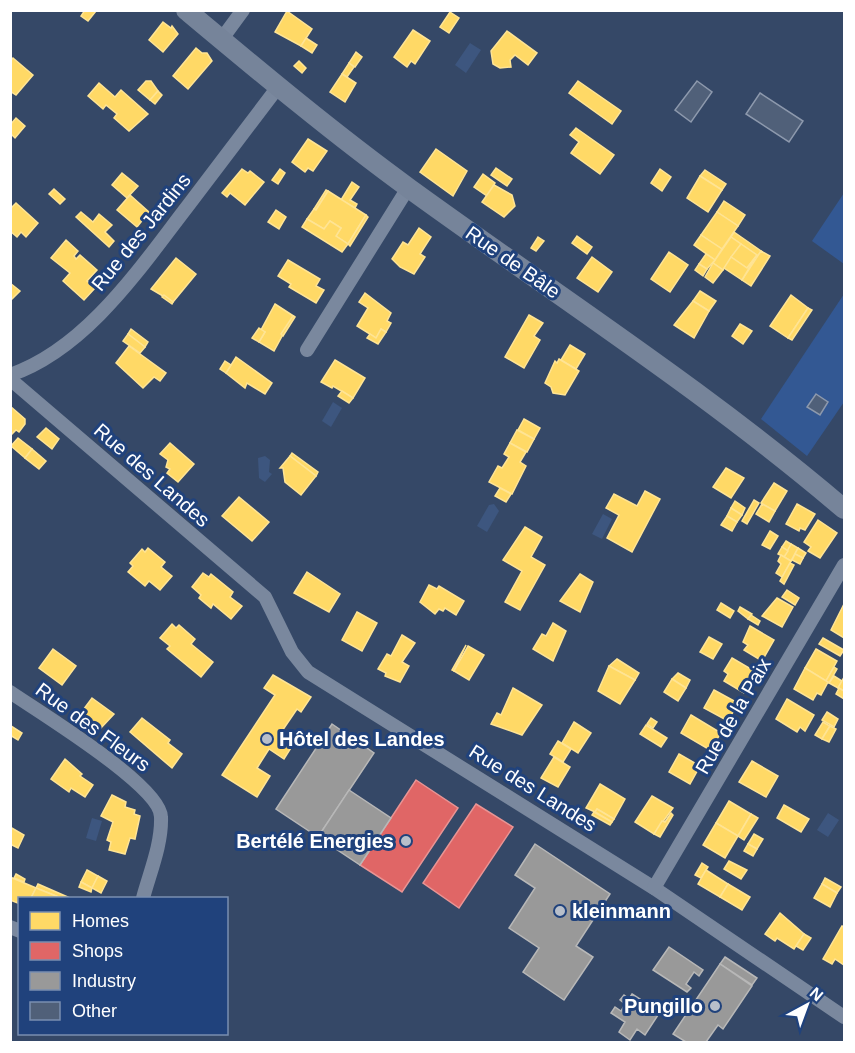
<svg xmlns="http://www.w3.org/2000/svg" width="855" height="1053" font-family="Arial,sans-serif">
<rect width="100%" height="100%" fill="#354867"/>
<!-- green -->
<g fill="#335893">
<polygon points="844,193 844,264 812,241"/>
<polygon points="844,294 844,402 807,456 761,419"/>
</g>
<!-- water -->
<g fill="#3d567f">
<polygon points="470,43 481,50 466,73 455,65"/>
<polygon points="333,402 342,408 331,427 322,421"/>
<polygon points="265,456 270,460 269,472 272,474 265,482 259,478 258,458"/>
<polygon points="494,504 499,511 487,532 477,526 489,505"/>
<polygon points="603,514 612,519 602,539 592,534"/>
<polygon points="828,813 839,820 828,837 817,830"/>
<polygon points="92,818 102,821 96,841 86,838"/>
</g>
<!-- homes -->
<g fill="#ffd966" stroke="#ffe494" stroke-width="1.5">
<polygon points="85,10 96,10 96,11 88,21 81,16"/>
<polygon points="287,11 312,29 301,46 275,32"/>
<polygon points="450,12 459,18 449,33 440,27"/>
<polygon points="163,22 171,28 172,26 178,34 163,52 149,40"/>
<polygon points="413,30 430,41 415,64 411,61 407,67 394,57"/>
<polygon points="507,31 537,53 528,65 515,55 510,60 511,67 500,68 493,64 491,51"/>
<polygon points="306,38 317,45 312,53 301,46"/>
<polygon points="196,48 202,53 207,53 212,61 188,89 173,76"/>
<polygon points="356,52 362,57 355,67 349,63"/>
<polygon points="13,58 33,75 16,95 10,91 10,61"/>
<polygon points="299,61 306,68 302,73 294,66"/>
<polygon points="349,63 354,67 347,77 342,74"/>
<polygon points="342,74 356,83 345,102 330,92"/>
<polygon points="146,81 151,81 158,91 150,100 138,90"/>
<polygon points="578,81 621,111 612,124 569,93"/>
<polygon points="99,83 115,97 121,90 148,114 129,131 114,118 117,114 106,105 103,109 88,96"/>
<polygon points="158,91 162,95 155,104 150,100"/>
<polygon points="16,118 25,126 15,138 10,133 10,125"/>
<polygon points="576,128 614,155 600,174 571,153 579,142 570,135"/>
<polygon points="308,139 327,151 313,171 308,168 305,172 292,162"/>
<polygon points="436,149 467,171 453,196 420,172"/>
<polygon points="496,168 512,179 507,186 491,175"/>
<polygon points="242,169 248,173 250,171 264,182 245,205 230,193 227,197 222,193"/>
<polygon points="280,169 285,173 278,184 272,180"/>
<polygon points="660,169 671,177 662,191 651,183"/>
<polygon points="705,170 726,184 722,190 700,176"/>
<polygon points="122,173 138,186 127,198 112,185"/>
<polygon points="483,174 495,183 487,196 474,187"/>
<polygon points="700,176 722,190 708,212 687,198"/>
<polygon points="352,182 359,187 350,200 357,204 355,208 341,200"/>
<polygon points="494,185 512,195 515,206 504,217 482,202"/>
<polygon points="54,189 65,199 60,204 49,194"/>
<polygon points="326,190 328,191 316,210 314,209"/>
<polygon points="328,191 366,215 348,244 336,236 341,228 330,221 324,229 307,219 314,209 316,210"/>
<polygon points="130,195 149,212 137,227 117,210"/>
<polygon points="724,201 745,215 738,226 717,212"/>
<polygon points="16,203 38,223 26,237 21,232 17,237 10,231 10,209"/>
<polygon points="276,210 286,217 279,229 268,222"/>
<polygon points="81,212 93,222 99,214 112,225 105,232 114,241 109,247 76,217"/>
<polygon points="717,212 738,226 722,249 701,235"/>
<polygon points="366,215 368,217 350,246 348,244"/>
<polygon points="307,219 324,229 330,221 341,228 336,236 348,244 342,252 302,227"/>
<polygon points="419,228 431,237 420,254 425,257 414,274 400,267 392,259 403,242 408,245"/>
<polygon points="734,232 761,251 758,256 731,237"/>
<polygon points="701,235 722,249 715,260 694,245"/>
<polygon points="577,236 592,247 587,254 572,243"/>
<polygon points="538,237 544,241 536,251 531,248"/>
<polygon points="731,237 741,244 723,270 713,263"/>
<polygon points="66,240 78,251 74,256 76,259 80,255 97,270 87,281 95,288 84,300 63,281 70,273 51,258"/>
<polygon points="741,244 757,255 747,268 731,257"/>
<polygon points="761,251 770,256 751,286 742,280"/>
<polygon points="669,252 688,265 670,292 651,279"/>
<polygon points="706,254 715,260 707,269 699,264"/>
<polygon points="757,255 742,280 724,268 731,257 747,268"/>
<polygon points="592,257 612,272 598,292 577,278"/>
<polygon points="176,258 196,274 173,302 151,289"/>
<polygon points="288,260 320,279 316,286 324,290 316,303 289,287 291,284 278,276"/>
<polygon points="713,263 723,270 713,283 705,277"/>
<polygon points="699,264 707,269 703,276 695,270"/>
<polygon points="10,283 20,291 10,301"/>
<polygon points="700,291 716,301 709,311 693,301"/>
<polygon points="365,293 391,313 387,321 391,323 386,332 381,329 376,338 357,326 368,308 359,302"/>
<polygon points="164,295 173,302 172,304 162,297"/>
<polygon points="791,295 808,308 788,338 770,326"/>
<polygon points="693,301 709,311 694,338 674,325"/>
<polygon points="275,304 295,317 293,316 274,351 259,342 265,332 261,330"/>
<polygon points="808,308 812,310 792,340 788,338"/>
<polygon points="529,315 543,323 534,336 540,340 524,368 505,357"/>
<polygon points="293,316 295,317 283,336 281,334"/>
<polygon points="740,324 752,331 743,344 732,336"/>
<polygon points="259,328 265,332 259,342 252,338"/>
<polygon points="131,329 148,342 145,347 128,334"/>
<polygon points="381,329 386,332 378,344 367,338 370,334 376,338"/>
<polygon points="128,334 145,347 140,353 123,341"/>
<polygon points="570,345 585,354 576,369 561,360"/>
<polygon points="129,346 166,373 160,381 154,377 143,388 116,363"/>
<polygon points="236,357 272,383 265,394 247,383 245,388 226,373"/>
<polygon points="559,359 579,371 565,395 553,393 551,387 545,383 555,361 557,363"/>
<polygon points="335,360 365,378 353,398 333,386 332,388 321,382"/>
<polygon points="225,361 231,365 226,373 220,369"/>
<polygon points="342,391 353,398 349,403 338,396"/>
<polygon points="10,406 25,419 25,424 19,432 16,430 11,435"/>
<polygon points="524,419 540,428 534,439 518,430"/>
<polygon points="46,428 59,439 52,449 37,437"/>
<polygon points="517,430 534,439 527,452 510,443"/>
<polygon points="18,438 32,449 25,458 11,446"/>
<polygon points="170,443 194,464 178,482 167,473 170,469 166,467 168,460 160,454"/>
<polygon points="510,443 526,452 520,462 526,466 512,494 489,482 498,466 502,468 509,457 504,454"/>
<polygon points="32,449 46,461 39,469 25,458"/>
<polygon points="292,453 318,472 316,476 290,456"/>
<polygon points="290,456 316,476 301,495 285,482 283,468 280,468"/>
<polygon points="726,468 744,478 731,498 713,487"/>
<polygon points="774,483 787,491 775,511 761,503"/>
<polygon points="500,488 511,494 506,502 495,496"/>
<polygon points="645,491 660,499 632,552 607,538 619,515 606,508 614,494 637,506"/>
<polygon points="239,497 269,522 252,541 222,516"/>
<polygon points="754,500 759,503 747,524 742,521"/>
<polygon points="735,501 745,508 742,515 731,508"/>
<polygon points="762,504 775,511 769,522 756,514"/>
<polygon points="797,504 815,514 805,530 800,528 799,531 786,524"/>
<polygon points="731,508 742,515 737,522 727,516"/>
<polygon points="727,516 737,522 732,531 721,525"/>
<polygon points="818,520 837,533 820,558 808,551 811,547 804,542"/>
<polygon points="525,527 542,537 531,557 545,565 520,610 505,602 522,571 503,560"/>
<polygon points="770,531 778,536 770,549 762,545"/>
<polygon points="786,541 791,544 788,551 782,547"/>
<polygon points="791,544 798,548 791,561 784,557"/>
<polygon points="782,547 788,551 784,557 778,554"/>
<polygon points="148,548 165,562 161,567 172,576 160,590 149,581 145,586 128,572 133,566 130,563 142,549 145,552"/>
<polygon points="798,548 806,553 803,558 795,554"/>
<polygon points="795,554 803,558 800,564 792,560"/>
<polygon points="781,555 791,561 782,577 776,573 781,564 778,561"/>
<polygon points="790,563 794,565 784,584 780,581"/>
<polygon points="307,572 340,594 329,612 294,593"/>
<polygon points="203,573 209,577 211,574 233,592 230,597 242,606 231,619 213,604 211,608 199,598 201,595 192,587"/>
<polygon points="580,574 593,582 580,612 560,601"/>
<polygon points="429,585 437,589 439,586 464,601 456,615 445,608 443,611 439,609 435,614 420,602"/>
<polygon points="787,590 799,598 795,605 782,597"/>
<polygon points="777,598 793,607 782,627 762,616"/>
<polygon points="721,603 734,611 730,618 717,610"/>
<polygon points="844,604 844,638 831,630"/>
<polygon points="740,607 752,614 748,619 738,611"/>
<polygon points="357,612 377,623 362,651 342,640"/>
<polygon points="751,615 760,621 758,625 748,619"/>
<polygon points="553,623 566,631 553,661 533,649 542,634 546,636"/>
<polygon points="172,624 176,628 179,625 195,639 191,644 213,662 201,677 167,649 170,646 160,638"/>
<polygon points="750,626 774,640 762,661 744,650 748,645 743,642"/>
<polygon points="402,635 415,643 402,662 409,666 400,682 385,676 386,673 378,669 387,654 391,656"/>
<polygon points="709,637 722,644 713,659 700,652"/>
<polygon points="823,638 844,650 840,656 819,644"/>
<polygon points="466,645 454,671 452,670"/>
<polygon points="468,646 484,655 469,680 454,671"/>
<polygon points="53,649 76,666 62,685 39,668"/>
<polygon points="816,649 837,661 826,681 805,668"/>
<polygon points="732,658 756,672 744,693 724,681 728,674 724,671"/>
<polygon points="617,659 639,673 635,680 609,666"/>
<polygon points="609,666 635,680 620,704 598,691"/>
<polygon points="834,667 837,669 829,683 826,681"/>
<polygon points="805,668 828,682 821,695 817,693 813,700 794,689"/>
<polygon points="678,673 690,680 686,688 672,679"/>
<polygon points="273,675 311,697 301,712 297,709 280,734 294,743 284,759 269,749 257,768 270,776 257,797 222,775 275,695 264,688"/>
<polygon points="834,676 842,681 838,688 829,683"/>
<polygon points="672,679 686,688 678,701 664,692"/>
<polygon points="843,679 844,680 844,691 838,688"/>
<polygon points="513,688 542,705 522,735 491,724 497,713 501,715"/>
<polygon points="839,688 844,691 844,699 836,694"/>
<polygon points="714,690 738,703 728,721 704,708"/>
<polygon points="92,698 114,714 100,729 80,714"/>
<polygon points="787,699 814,715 805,731 800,727 797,732 776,719"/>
<polygon points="827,712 838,719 834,727 822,720"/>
<polygon points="691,715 721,733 710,750 681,733"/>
<polygon points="142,718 170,740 168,743 182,754 172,768 130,732"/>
<polygon points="651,718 657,722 653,728 647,724"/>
<polygon points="574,722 591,733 578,753 562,743"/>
<polygon points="823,722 830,726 822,739 815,735"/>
<polygon points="646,725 667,738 661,747 640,734"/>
<polygon points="11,726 22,733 18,740 10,735"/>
<polygon points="830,726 836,729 829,742 822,739"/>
<polygon points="558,741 571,749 563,762 550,754"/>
<polygon points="679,754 700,766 690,784 669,772"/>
<polygon points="554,757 570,767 558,787 541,778"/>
<polygon points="65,759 82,774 80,776 93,785 85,797 71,788 69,792 51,779"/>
<polygon points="752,761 778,776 766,797 739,782"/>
<polygon points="600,784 625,799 614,819 597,809 595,812 586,808"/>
<polygon points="112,795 126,802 125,807 135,810 134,814 140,816 135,839 130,838 125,854 109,850 111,842 107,840 113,822 101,816"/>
<polygon points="652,796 673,808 654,834 635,822"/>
<polygon points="729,801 751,814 738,836 716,823"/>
<polygon points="784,805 809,819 801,832 777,818"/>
<polygon points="597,809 614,819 612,822 595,812"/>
<polygon points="594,812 612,822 610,825 592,815"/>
<polygon points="671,813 673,815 660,837 654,834 662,821 665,822"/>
<polygon points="751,814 758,818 744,840 738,836"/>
<polygon points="716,823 738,836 725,858 703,845"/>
<polygon points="10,827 24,835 18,848 10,844"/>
<polygon points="754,834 763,839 757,849 748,844"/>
<polygon points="748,844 757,849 753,856 744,851"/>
<polygon points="729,861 747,870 741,879 724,869"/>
<polygon points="702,863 708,867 701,878 695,875"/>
<polygon points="87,870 98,876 92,888 81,882"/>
<polygon points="706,870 728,884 720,897 698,884"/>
<polygon points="16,874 25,879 24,882 14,878"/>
<polygon points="98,876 107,881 101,893 92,888"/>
<polygon points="10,877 36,888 31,898 21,898 18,903 10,900"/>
<polygon points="825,878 841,887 837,893 822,884"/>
<polygon points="81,882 92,888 91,892 79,887"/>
<polygon points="38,884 70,898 61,898 36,888"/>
<polygon points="728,884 750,897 742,910 720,897"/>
<polygon points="822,884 837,893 830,907 814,898"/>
<polygon points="36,888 61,898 31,898"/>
<polygon points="780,913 804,934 794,949 777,938 775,941 765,934"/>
<polygon points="842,926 844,927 844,965 835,959 832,964 823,959"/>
<polygon points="804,934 811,938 803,950 796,946"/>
</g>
<!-- shops -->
<g fill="#e06666" stroke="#e99494" stroke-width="1.5">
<polygon points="416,780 458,808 402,892 360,865"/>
<polygon points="476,804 513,827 459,908 423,883"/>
</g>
<!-- industry -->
<g fill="#999" stroke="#b8b8b8" stroke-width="1.5">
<polygon points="332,724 374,753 318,837 276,809"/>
<polygon points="349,790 391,818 360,865 318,837"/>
<polygon points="535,844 610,894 576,946 593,957 564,1000 523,972 539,948 509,928 535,888 515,875"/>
<polygon points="669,947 703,970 699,976 694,972 686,984 691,988 687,992 653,970"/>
<polygon points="725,957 757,978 752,985 720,964"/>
<polygon points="720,964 752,986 723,1029 718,1025 706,1042 686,1042 673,1034"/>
<polygon points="632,994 660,1012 645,1035 637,1029 630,1040 619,1032 625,1022 611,1013 615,1007 621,1011 625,1004 620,1000 624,995 629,999"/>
</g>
<!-- building -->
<g fill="#506079" stroke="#8d99ad" stroke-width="1.5">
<polygon points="697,81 712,92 691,122 675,110"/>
<polygon points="760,93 803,121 789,142 746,114"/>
<polygon points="816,394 828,402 820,415 807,407"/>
</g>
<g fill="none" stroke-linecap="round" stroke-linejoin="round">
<!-- street -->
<g stroke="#7a889e" stroke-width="14">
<polyline points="221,40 243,10"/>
<polyline points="307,350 408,188"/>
<path d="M10,375C86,349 140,268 187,207C217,167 248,127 278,87"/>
<polyline points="10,379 265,597 292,652 308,672 654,888 844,1017"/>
<path d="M10,692C39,712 161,786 161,817C162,844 150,872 143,898"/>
<polyline points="654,888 844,565"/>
<polyline points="10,927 20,931"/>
</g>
<!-- secondary -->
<path stroke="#76849a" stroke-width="20" d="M186,10C259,71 333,133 410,189C556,295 707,392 844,509"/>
</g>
<!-- markers -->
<g fill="#b8bfca" stroke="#20427c" stroke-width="2">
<circle cx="267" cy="739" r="6"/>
<circle cx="406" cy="841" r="6"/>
<circle cx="560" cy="911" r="6"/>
<circle cx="715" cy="1006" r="6"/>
</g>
<g text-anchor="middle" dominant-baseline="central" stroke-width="6" stroke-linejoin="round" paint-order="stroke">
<!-- street labels -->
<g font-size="20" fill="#fff" stroke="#20427c">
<text transform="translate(141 232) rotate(-51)">Rue des Jardins</text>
<text transform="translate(513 262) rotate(35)">Rue de Bâle</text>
<text transform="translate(152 475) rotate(41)">Rue des Landes</text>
<text transform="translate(733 716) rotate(-60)">Rue de la Paix</text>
<text transform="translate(93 727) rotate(36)">Rue des Fleurs</text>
<text transform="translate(533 788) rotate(32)">Rue des Landes</text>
</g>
<!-- poi labels -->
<g font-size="20" font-weight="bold" fill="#fff" stroke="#20427c" text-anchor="start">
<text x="279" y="739">Hôtel des Landes</text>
<text x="394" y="841" text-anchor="end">Bertélé Energies</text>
<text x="572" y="911">kleinmann</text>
<text x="703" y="1006" text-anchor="end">Pungillo</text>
</g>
</g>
<!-- border -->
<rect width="855" height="1053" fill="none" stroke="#ffffff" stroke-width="24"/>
<!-- legend -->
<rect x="18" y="897" width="210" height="138" fill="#20427c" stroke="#798eb0" stroke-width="1.5"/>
<rect x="30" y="912" width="30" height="18" fill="#ffd966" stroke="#798eb0" stroke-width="1.5"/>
<text x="72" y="927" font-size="18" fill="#ffffff">Homes</text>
<rect x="30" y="942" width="30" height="18" fill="#e06666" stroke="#798eb0" stroke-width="1.5"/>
<text x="72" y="957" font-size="18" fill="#ffffff">Shops</text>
<rect x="30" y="972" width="30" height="18" fill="#999999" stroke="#798eb0" stroke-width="1.5"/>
<text x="72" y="987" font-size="18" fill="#ffffff">Industry</text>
<rect x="30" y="1002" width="30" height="18" fill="#506079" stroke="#798eb0" stroke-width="1.5"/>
<text x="72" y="1017" font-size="18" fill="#ffffff">Other</text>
<!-- north arrow -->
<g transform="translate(807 1005) rotate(41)" stroke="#20427c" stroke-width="4.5" paint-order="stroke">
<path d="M0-4.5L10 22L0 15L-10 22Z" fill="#ffffff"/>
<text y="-9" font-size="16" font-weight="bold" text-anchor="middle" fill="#ffffff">N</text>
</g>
</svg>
